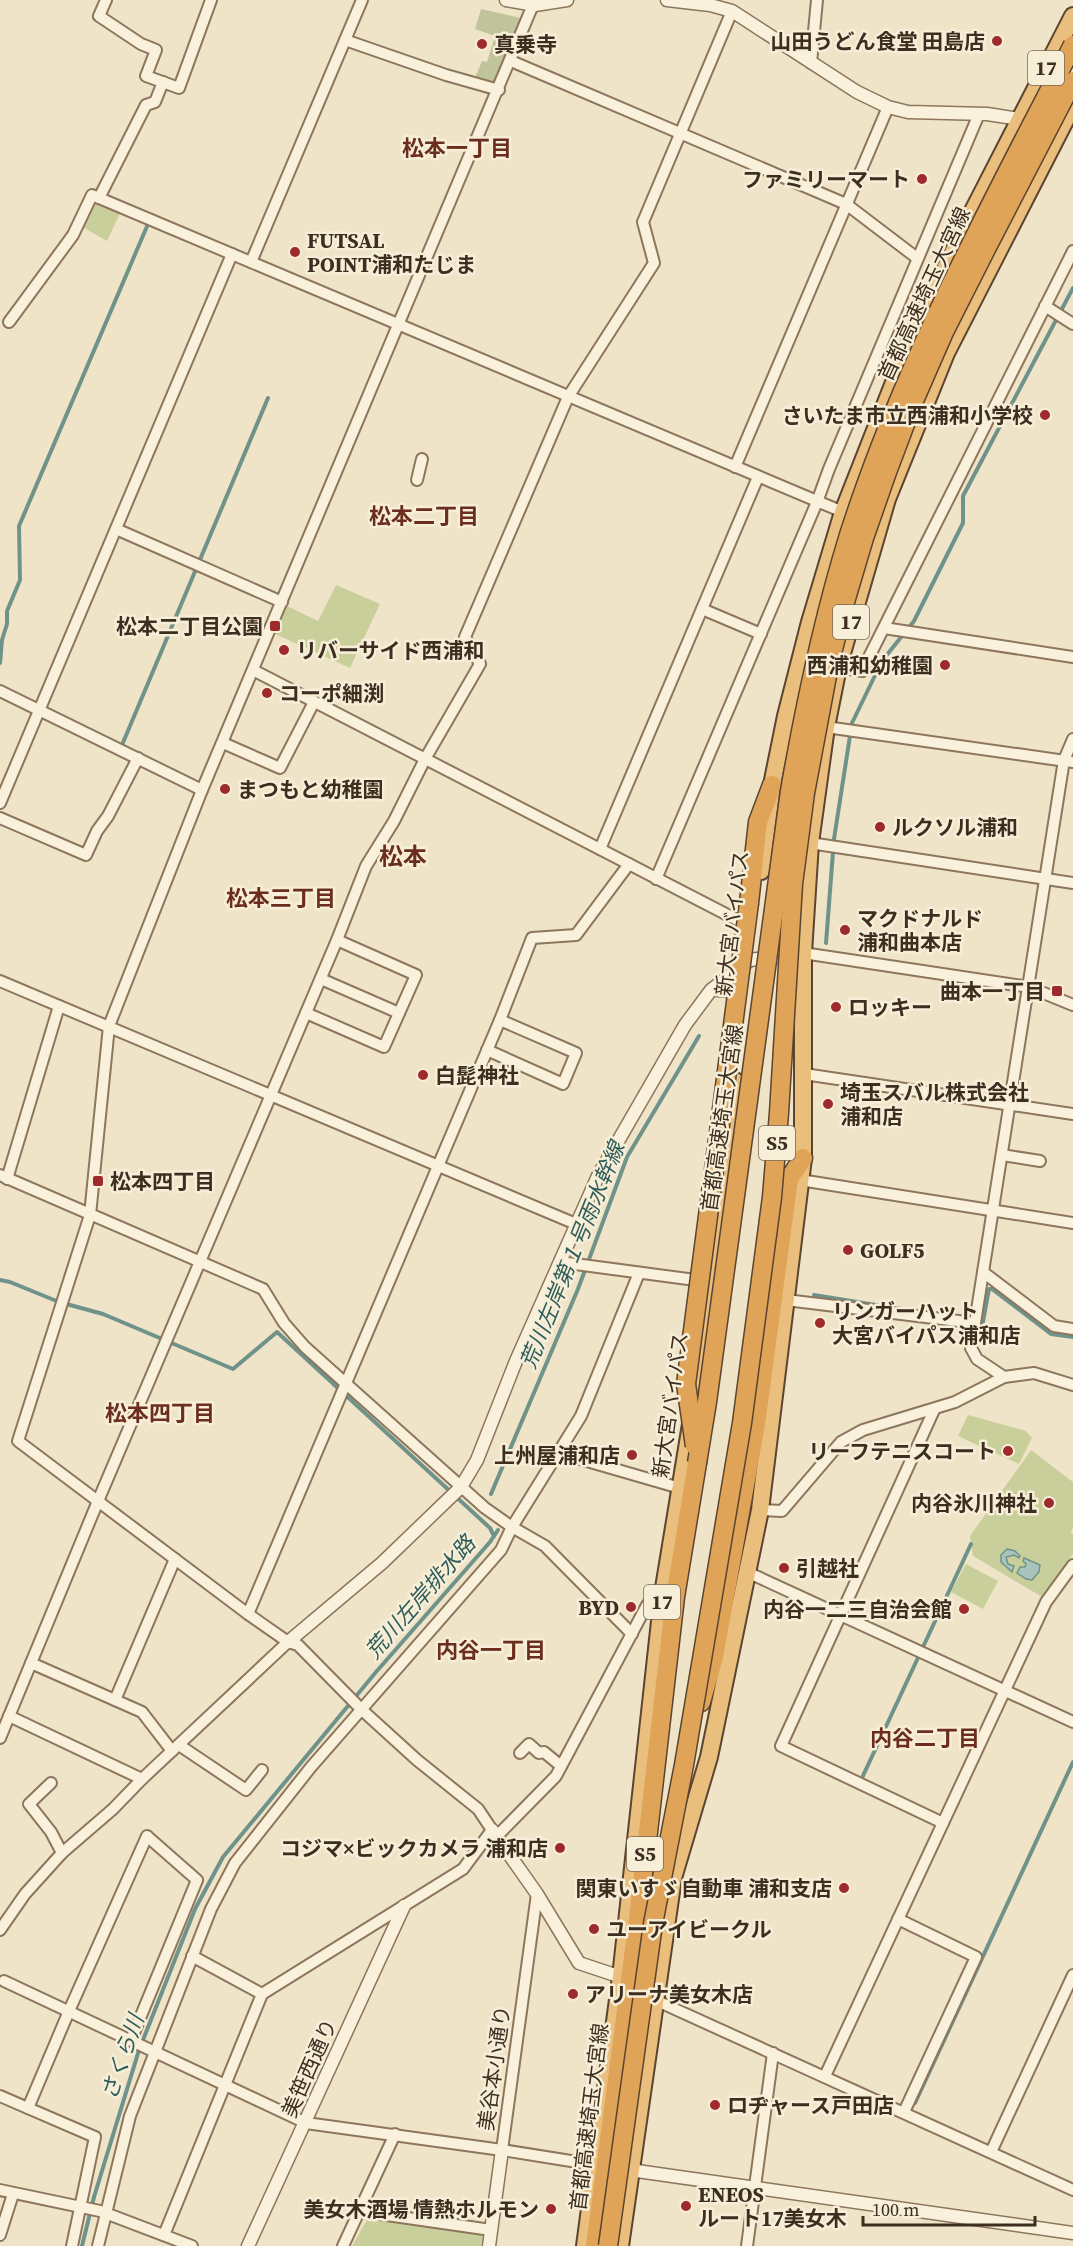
<svg xmlns="http://www.w3.org/2000/svg" width="1073" height="2246" font-family="'Source Serif 4','Noto Sans JP',serif">
<rect width="100%" height="100%" fill="#f0e4c8"/>
<!-- green -->
<g fill="#c9cf9b">
<polygon points="94,197 122,209 107,241 79,225"/>
<polygon points="336,585 380,604 350,668 273,633 285,605 318,621"/>
<polygon points="968,1415 1026,1431 1032,1438 1019,1464 958,1436"/>
<polygon points="1031,1450 1073,1482 1073,1527 1071,1532 1073,1535 1073,1554 1042,1597 973,1556 970,1536"/>
<polygon points="966,1564 998,1581 983,1609 951,1592"/>
<polygon points="368,2218 483,2233 481,2246 352,2246"/>
</g>
<!-- cemetery -->
<polygon fill="#bfc49a" points="481,9 521,18 498,79 494,83 475,78 482,61 487,62 495,36 475,29"/>
<!-- water -->
<g fill="#a9c4bc" stroke="#6f938a" stroke-width="1.5">
<polygon points="1007,1549 1015,1551 1020,1556 1019,1558 1014,1555 1006,1557 1008,1564 1014,1566 1012,1572 1001,1562 1001,1555"/>
<polygon points="1024,1558 1040,1565 1039,1572 1032,1580 1026,1579 1017,1573 1020,1567 1025,1567 1026,1564 1023,1561"/>
</g>
<g fill="none" stroke-linecap="round" stroke-linejoin="round">
<!-- stream -->
<g stroke="#6f938a" stroke-width="4">
<polyline points="0,663 2,640 7,624 7,611 20,580 19,526 148,224"/>
<polyline points="122,745 268,398"/>
<polyline points="826,943 834,839 852,723 882,661 914,621 963,523 963,496 1073,288"/>
<polyline points="0,1280 10,1282 59,1302 103,1314 233,1369 277,1332 490,1528 494,1536"/>
<polyline points="814,1295 907,1310"/>
<polyline points="976,1321 983,1322 989,1289 992,1289 1051,1334 1073,1337"/>
<polyline points="491,1494 578,1289 627,1157 699,1036"/>
<polyline points="861,1780 971,1544"/>
<polyline points="915,2103 1073,1762"/>
<polyline points="82,2246 94,2197 139,2050 195,1909 223,1857 376,1672 490,1542 498,1530"/>
</g>
<defs>
<g id="minor">
<polyline points="106,0 99,16 141,44 156,50 146,76 179,88 211,0"/>
<polyline points="345,40 446,75 499,90"/>
<polyline points="511,61 846,204 917,258"/>
<polyline points="811,63 817,0"/>
<polyline points="99,198 146,105 155,102 163,82"/>
<polyline points="251,262 362,0"/>
<polyline points="1045,306 1073,324"/>
<polyline points="9,322 73,235 92,195 843,512"/>
<polyline points="735,467 888,107"/>
<polyline points="417,480 422,459"/>
<polyline points="116,529 282,602"/>
<polyline points="702,609 761,634"/>
<polyline points="884,628 1073,657"/>
<polyline points="838,667 862,671 1073,251"/>
<polyline points="253,670 749,926"/>
<polyline points="0,691 202,790"/>
<polyline points="826,727 1073,762"/>
<polyline points="223,743 280,768 314,702"/>
<polyline points="0,803 232,254"/>
<polyline points="0,818 86,855 97,831 108,816 138,758"/>
<polyline points="810,843 1073,883"/>
<polyline points="600,849 758,477"/>
<polyline points="656,879 817,502 829,469 979,114"/>
<polyline points="803,953 1029,987 1073,1005"/>
<polyline points="321,979 399,1013"/>
<polyline points="0,981 576,1224"/>
<polyline points="711,990 726,991 734,995 736,1001"/>
<polyline points="306,1013 384,1047 416,975 337,940"/>
<polyline points="487,1050 563,1084 576,1053 500,1020"/>
<polyline points="804,1074 1073,1114"/>
<polyline points="1002,1155 1040,1161"/>
<polyline points="0,1175 263,1289 284,1323 305,1347 485,1508 512,1527 545,1546 632,1634"/>
<polyline points="7,1179 59,1006"/>
<polyline points="800,1180 1073,1223"/>
<polyline points="560,1262 703,1281"/>
<polyline points="983,1272 1054,1326 1073,1329"/>
<polyline points="786,1300 975,1323"/>
<polyline points="1004,1377 977,1359 971,1348 1064,760 1073,739"/>
<polyline points="934,1410 781,1746 943,1823"/>
<polyline points="559,1453 680,1488"/>
<polyline points="760,1510 782,1511 841,1442 863,1430 955,1402 1004,1377 1034,1373 1073,1385"/>
<polyline points="747,1572 1073,1722"/>
<polyline points="248,1614 500,1020 532,938 576,935 629,864"/>
<polyline points="31,1663 142,1712 172,1751"/>
<polyline points="115,1700 175,1559"/>
<polyline points="9,1716 142,1779"/>
<polyline points="0,1738 98,1501 337,940 366,866 394,821 425,759 480,664 465,637 568,397 654,263 643,222 732,11"/>
<polyline points="179,1745 246,1790 262,1770"/>
<polyline points="520,1753 529,1744 539,1753 544,1752 561,1766"/>
<polyline points="51,1783 29,1804 51,1832 62,1853"/>
<polyline points="497,1836 556,1776 647,1605 663,1600"/>
<polyline points="898,1919 976,1957 904,2112"/>
<polyline points="0,1930 25,1894 62,1853 113,1809 142,1779 288,1642"/>
<polyline points="192,1956 262,1994"/>
<polyline points="4,1981 306,2123 502,2150 596,2165"/>
<polyline points="655,2000 1073,2190"/>
<polyline points="131,2040 197,1880 148,1837"/>
<polyline points="825,2076 1046,1602 1073,1565"/>
<polyline points="0,2096 95,2137 72,2246"/>
<polyline points="28,2108 69,2011 147,1836"/>
<polyline points="502,2150 537,1894"/>
<polyline points="991,2152 1073,1975"/>
<polyline points="0,2190 100,2211 192,2246"/>
<polyline points="359,2211 491,2230"/>
<polyline points="0,2235 13,2194"/>
<polyline points="164,2235 262,1994 463,1869 492,1830 478,1809 417,1760 362,1710 298,1645 288,1642 248,1614 18,1441 90,1215 109,1026 202,790 535,0"/>
<polyline points="98,2246 130,2116 211,1909 235,1863 311,1767 501,1550 512,1527 581,1416 639,1273"/>
<polyline points="343,2246 395,2134"/>
<polyline points="747,2246 773,2053"/>
</g>
<g id="tertiary">
<polyline points="506,0 535,5 567,0"/>
<polyline points="667,0 710,5 732,11 857,92 888,107 908,112 987,114 1026,120"/>
<polyline points="288,1642 382,1563 461,1487 477,1460 516,1361 598,1176 685,1025 711,990 750,960 796,954"/>
<polyline points="492,1830 537,1894 579,1963 621,1977"/>
<polyline points="630,2170 1073,2233"/>
<polyline points="248,2246 404,1906"/>
<polyline points="489,2246 502,2150"/>
</g>
<g id="trunk">
<polyline points="761,871 772,785 786,716 810,622 843,512 910,342 972,213 1073,16"/>
<polyline points="585,2246 621,1977 663,1594 695,1400 735,1081"/>
<polyline points="620,2246 673,1878 709,1757 760,1510 803,1158 803,953 810,843 826,727 838,667 887,499 946,353 1073,105"/>
</g>
<g id="motorway">
<polyline points="749,903 758,822 772,785"/>
<polyline points="701,1702 714,1657 756,1424 789,1179 803,1158"/>
<polyline points="595,2246 638,1919 675,1597 697,1463"/>
</g>
</defs>
<!-- minor casing -->
<use href="#minor" stroke="#8d765c" stroke-width="14"/>
<!-- tertiary casing -->
<use href="#tertiary" stroke="#8d765c" stroke-width="15"/>
<!-- trunk casing -->
<use href="#trunk" stroke="#5b4430" stroke-width="20"/>
<!-- motorway casing -->
<use href="#motorway" stroke="#5b4430" stroke-width="21"/>
<!-- minor -->
<use href="#minor" stroke="#faf1dc" stroke-width="10"/>
<!-- tertiary -->
<use href="#tertiary" stroke="#faf1dc" stroke-width="12"/>
<!-- trunk -->
<use href="#trunk" stroke="#eabe7c" stroke-width="16"/>
<!-- motorway -->
<use href="#motorway" stroke="#e0a458" stroke-width="18"/>
<defs>
<g id="motorway-bridge">
<polyline points="695,1446 686,1384 749,903"/>
<path d="M697,1463L707,1402L790,791C805,705 823,619 849,535C904,363 991,204 1073,45"/>
<polyline points="608,2246 653,1924 684,1765 742,1423 772,1197 779,1113 793,884 805,793 829,665 845,602 864,538 887,472 913,403 944,332 987,247 1073,81"/>
</g>
</defs>
<!-- motorway-bridge casing -->
<use href="#motorway-bridge" stroke="#5b4430" stroke-width="21" stroke-linecap="butt"/>
<!-- motorway-bridge -->
<use href="#motorway-bridge" stroke="#e0a458" stroke-width="18"/>
</g>
<!-- markers -->
<g fill="#9e2a2b" stroke="#f7eed8" stroke-width="2">
<circle cx="997" cy="41" r="6"/>
<circle cx="482" cy="44" r="6"/>
<circle cx="922" cy="179" r="6"/>
<circle cx="295" cy="252" r="6"/>
<circle cx="1045" cy="415" r="6"/>
<rect x="269" y="620" width="12" height="12" rx="3"/>
<circle cx="284" cy="650" r="6"/>
<circle cx="945" cy="665" r="6"/>
<circle cx="267" cy="693" r="6"/>
<circle cx="225" cy="789" r="6"/>
<circle cx="880" cy="827" r="6"/>
<circle cx="845" cy="930" r="6"/>
<rect x="1051" y="985" width="12" height="12" rx="3"/>
<circle cx="836" cy="1007" r="6"/>
<circle cx="423" cy="1075" r="6"/>
<circle cx="828" cy="1104" r="6"/>
<rect x="92" y="1175" width="12" height="12" rx="3"/>
<circle cx="848" cy="1250" r="6"/>
<circle cx="820" cy="1323" r="6"/>
<circle cx="1008" cy="1451" r="6"/>
<circle cx="632" cy="1455" r="6"/>
<circle cx="1049" cy="1503" r="6"/>
<circle cx="784" cy="1568" r="6"/>
<circle cx="631" cy="1607" r="6"/>
<circle cx="964" cy="1609" r="6"/>
<circle cx="560" cy="1848" r="6"/>
<circle cx="844" cy="1888" r="6"/>
<circle cx="594" cy="1929" r="6"/>
<circle cx="573" cy="1994" r="6"/>
<circle cx="715" cy="2105" r="6"/>
<circle cx="686" cy="2206" r="6"/>
<circle cx="551" cy="2209" r="6"/>
</g>
<g text-anchor="middle" dominant-baseline="central" stroke-width="5" stroke-linejoin="round" paint-order="stroke">
<!-- shield labels -->
<g fill="#f7eed8" stroke="#756857" stroke-width="1.5">
<rect x="1028" y="51" width="36" height="34" rx="4.5"/>
<rect x="833" y="605" width="36" height="34" rx="4.5"/>
<rect x="759" y="1126" width="36" height="34" rx="4.5"/>
<rect x="644" y="1585" width="36" height="34" rx="4.5"/>
<rect x="627" y="1837" width="36" height="34" rx="4.5"/>
</g>
<g font-size="20" font-weight="bold" fill="#3d2e20">
<text x="1046" y="68">17</text>
<text x="851" y="622">17</text>
<text x="777" y="1143">S5</text>
<text x="662" y="1602">17</text>
<text x="645" y="1854">S5</text>
</g>
<!-- poi labels -->
<g font-size="21" font-weight="bold" fill="#3d2e20" stroke="#f7eed8" text-anchor="start">
<text x="985" y="41" text-anchor="end">山田うどん食堂 田島店</text>
<text x="494" y="44">真乗寺</text>
<text x="910" y="179" text-anchor="end">ファミリーマート</text>
<text x="307" y="240">FUTSAL<tspan x="307" dy="24">POINT浦和たじま</tspan></text>
<text x="1033" y="415" text-anchor="end">さいたま市立西浦和小学校</text>
<text x="263" y="626" text-anchor="end">松本二丁目公園</text>
<text x="296" y="650">リバーサイド西浦和</text>
<text x="933" y="665" text-anchor="end">西浦和幼稚園</text>
<text x="279" y="693">コーポ細渕</text>
<text x="237" y="789">まつもと幼稚園</text>
<text x="892" y="827">ルクソル浦和</text>
<text x="857" y="918">マクドナルド<tspan x="857" dy="24">浦和曲本店</tspan></text>
<text x="1045" y="991" text-anchor="end">曲本一丁目</text>
<text x="848" y="1007">ロッキー</text>
<text x="435" y="1075">白髭神社</text>
<text x="840" y="1092">埼玉スバル株式会社<tspan x="840" dy="24">浦和店</tspan></text>
<text x="110" y="1181">松本四丁目</text>
<text x="860" y="1250">GOLF5</text>
<text x="832" y="1311">リンガーハット<tspan x="832" dy="24">大宮バイパス浦和店</tspan></text>
<text x="996" y="1451" text-anchor="end">リーフテニスコート</text>
<text x="620" y="1455" text-anchor="end">上州屋浦和店</text>
<text x="1037" y="1503" text-anchor="end">内谷氷川神社</text>
<text x="796" y="1568">引越社</text>
<text x="619" y="1607" text-anchor="end">BYD</text>
<text x="952" y="1609" text-anchor="end">内谷一二三自治会館</text>
<text x="548" y="1848" text-anchor="end">コジマ×ビックカメラ 浦和店</text>
<text x="832" y="1888" text-anchor="end">関東いすゞ自動車 浦和支店</text>
<text x="606" y="1929">ユーアイビークル</text>
<text x="585" y="1994">アリーナ美女木店</text>
<text x="727" y="2105">ロヂャース戸田店</text>
<text x="698" y="2194">ENEOS<tspan x="698" dy="24">ルート17美女木</tspan></text>
<text x="539" y="2209" text-anchor="end">美女木酒場 情熱ホルモン</text>
</g>
<!-- street labels -->
<g font-size="21" fill="#3d2e20" stroke="#f7eed8">
<text transform="translate(924 294) rotate(-65)">首都高速埼玉大宮線</text>
<text transform="translate(732 923) rotate(-83)">新大宮バイパス</text>
<text transform="translate(722 1118) rotate(-82)">首都高速埼玉大宮線</text>
<text transform="translate(670 1405) rotate(-82)">新大宮バイパス</text>
<text transform="translate(309 2068) rotate(-66)">美笹西通り</text>
<text transform="translate(494 2068) rotate(-82)">美谷本小通り</text>
<text transform="translate(589 2117) rotate(-83)">首都高速埼玉大宮線</text>
</g>
<!-- neighbourhood labels -->
<g font-size="22" font-weight="bold" fill="#6b2e1e" stroke="#f7eed8">
<text x="457" y="148">松本一丁目</text>
<text x="424" y="516">松本二丁目</text>
<text x="281" y="898">松本三丁目</text>
<text x="160" y="1413">松本四丁目</text>
<text x="491" y="1650">内谷一丁目</text>
<text x="925" y="1738">内谷二丁目</text>
</g>
<!-- water labels -->
<g font-size="22" font-style="italic" fill="#2f5d5a" stroke="#f7eed8">
<text transform="translate(572 1255) rotate(-68)">荒川左岸第１号雨水幹線</text>
<text transform="translate(420 1597) rotate(-49)">荒川左岸排水路</text>
<text transform="translate(122 2057) rotate(-71)">さくら川</text>
</g>
<!-- quarter labels -->
<g font-size="24" font-weight="bold" fill="#6b2e1e" stroke="#f7eed8">
<text x="403" y="856">松本</text>
</g>
</g>
<!-- scale -->
<path d="M863 2216v9h172v-9" fill="none" stroke="#3d2e20" stroke-width="3"/>
<text x="872" y="2216" font-size="18" fill="#3d2e20" stroke="#f7eed8" stroke-width="4.5" paint-order="stroke">100 m</text>
</svg>
